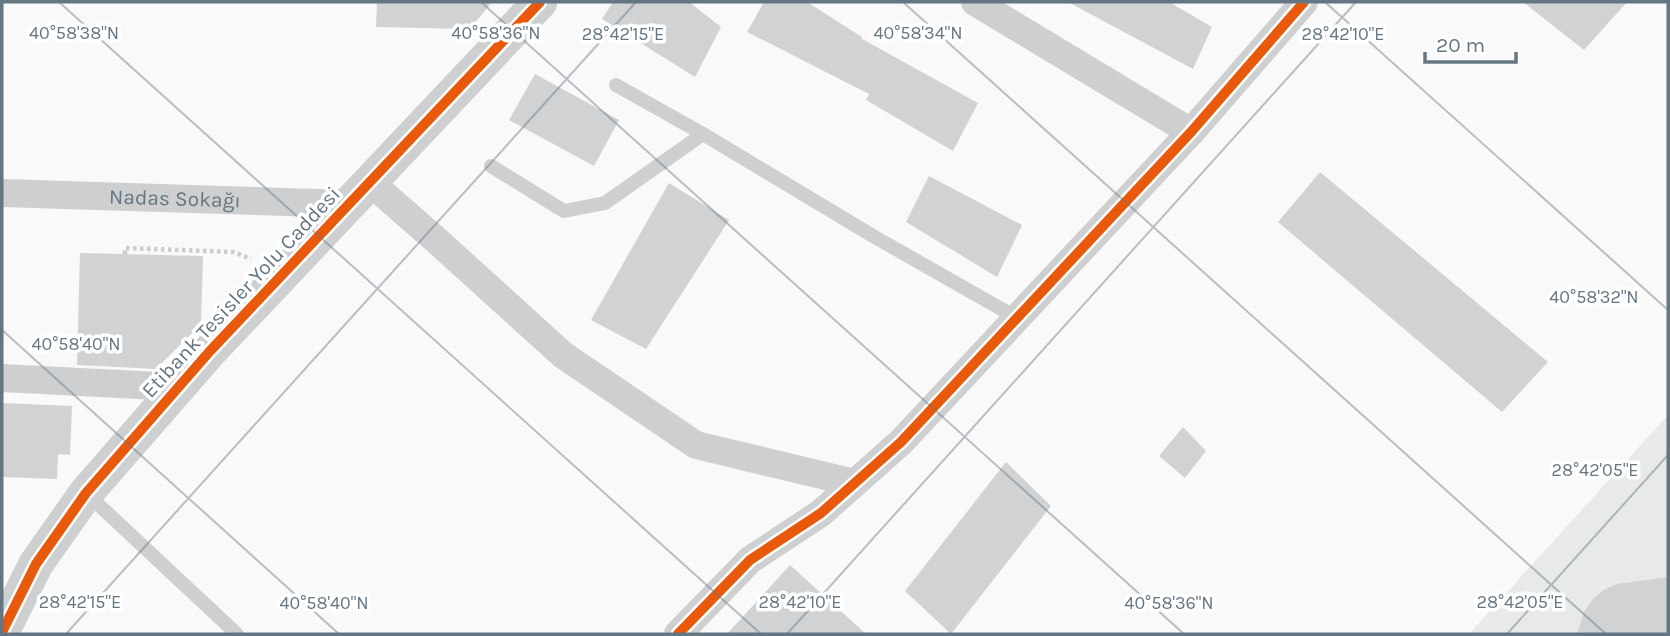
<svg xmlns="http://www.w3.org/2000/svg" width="1670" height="636" font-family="Karla,sans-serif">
<rect width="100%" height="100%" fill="#f9f9f9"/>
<!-- built -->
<polygon fill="#e8e9e9" points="1668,415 1668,634 1469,634"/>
<!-- building -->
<g fill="#d0d2d3">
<polygon points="377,2 492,2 470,29 376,27"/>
<polygon points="613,2 689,2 721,27 695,77 602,19"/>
<polygon points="764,2 807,2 862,37 862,39 978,103 953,151 866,100 869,94 747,32"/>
<polygon points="1068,2 1169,2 1212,27 1193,69"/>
<polygon points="1523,2 1627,2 1584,50"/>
<polygon points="535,74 619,120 594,166 509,120"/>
<polygon points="1320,172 1548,362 1502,412 1278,222"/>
<polygon points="929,176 1022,225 997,277 906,222"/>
<polygon points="669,183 729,220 646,349 591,320"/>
<polygon points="80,253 203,256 201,324 156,369 77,365"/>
<polygon points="2,403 72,406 70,455 58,454 57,479 2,477"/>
<polygon points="1183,427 1206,451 1185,478 1159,456"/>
<polygon points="1006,462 1051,506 951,634 905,591"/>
<polygon points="790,565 866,634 727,634"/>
<polygon points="1668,577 1668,634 1577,634 1584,612 1593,599 1604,590 1617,584"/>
</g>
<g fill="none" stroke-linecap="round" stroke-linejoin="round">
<!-- path -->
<polyline stroke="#cbcccd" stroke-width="4.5" stroke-dasharray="3.5 3.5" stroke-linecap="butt" points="125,254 125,248 234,252 251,259"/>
<!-- service -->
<g stroke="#cecfd0" stroke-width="14">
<polyline points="616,85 703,134"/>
<polyline points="491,166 564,211 605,203 703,134 873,236 1017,318"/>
<polyline points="86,493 237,634"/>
</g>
<!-- minor -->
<g stroke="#cecfd0" stroke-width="28">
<polyline points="975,2 1191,132"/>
<polyline points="371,183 435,239 563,355 696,445 855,483"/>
<path id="s1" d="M2,193L350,204"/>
<polyline points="2,378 178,387"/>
<polyline points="678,634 750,560 821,513 901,442 1191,132 1304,2"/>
</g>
<!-- tertiary -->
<polyline stroke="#cecfd0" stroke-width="35" points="2,632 36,564 86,493 210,351 540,2"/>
<defs>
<g id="cycleway">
<polyline points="2,632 36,564 86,493 210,351 540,2"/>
<polyline points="678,634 750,560 821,513 901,442 1191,132 1304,2"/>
</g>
</defs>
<!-- cycleway casing -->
<use href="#cycleway" stroke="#fff" stroke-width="15"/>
<!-- cycleway -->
<use href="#cycleway" stroke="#e8590c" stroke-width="10"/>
</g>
<!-- ticks -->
<path fill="none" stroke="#657683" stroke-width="2" stroke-opacity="0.45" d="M59,2L761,634M481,2L1184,634M903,2L1606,634M1325,2L1668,310M2,330L339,634M66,634L636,2M787,634L1356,2M1507,634L1668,455"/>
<g text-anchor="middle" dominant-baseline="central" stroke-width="7" stroke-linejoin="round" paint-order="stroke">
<!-- street labels -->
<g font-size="21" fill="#657683" stroke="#fff">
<text stroke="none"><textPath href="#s1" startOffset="173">Nadas Sokağı</textPath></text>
<text transform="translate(241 292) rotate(-47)">Etibank Tesisler Yolu Caddesi</text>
</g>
</g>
<g font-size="18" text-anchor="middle" fill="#657683" stroke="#fff" stroke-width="7" stroke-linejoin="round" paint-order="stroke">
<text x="74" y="39">40°58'38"N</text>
<text x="496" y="39">40°58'36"N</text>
<text x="918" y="39">40°58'34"N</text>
<text x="623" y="40">28°42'15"E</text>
<text x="1343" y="40">28°42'10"E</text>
<text x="1594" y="303">40°58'32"N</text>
<text x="76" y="350">40°58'40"N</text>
<text x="1595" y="476">28°42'05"E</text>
<text x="80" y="608">28°42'15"E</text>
<text x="800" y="608">28°42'10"E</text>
<text x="1520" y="608">28°42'05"E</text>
<text x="324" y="609">40°58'40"N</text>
<text x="1169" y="609">40°58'36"N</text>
</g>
<!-- border -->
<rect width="1670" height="636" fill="none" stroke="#657683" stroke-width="7"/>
<!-- scale -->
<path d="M1425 52v10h91v-10" fill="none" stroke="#657683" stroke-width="3.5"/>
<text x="1436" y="52" font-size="21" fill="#657683" stroke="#ffffff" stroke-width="5" paint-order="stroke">20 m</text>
</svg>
